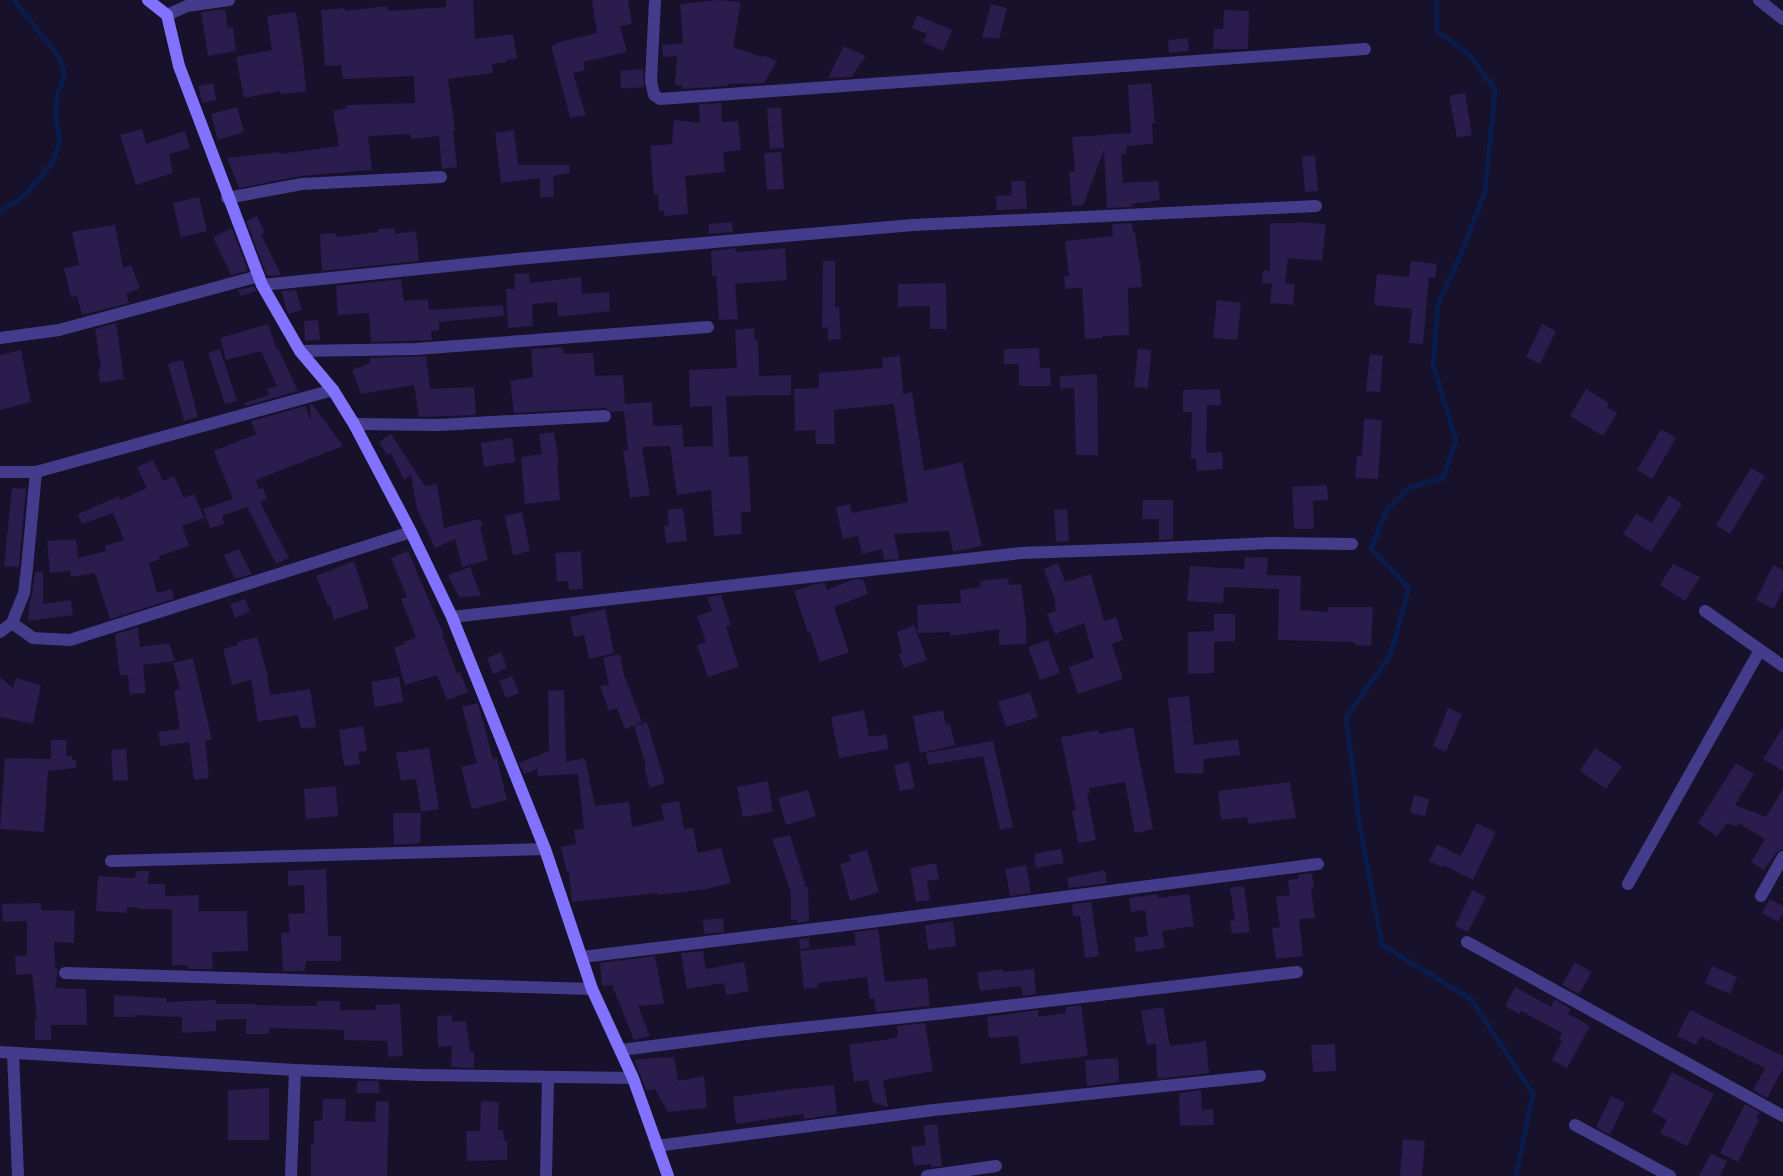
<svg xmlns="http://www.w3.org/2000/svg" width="1783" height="1176" font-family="Inter,sans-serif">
<rect width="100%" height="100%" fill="#17112b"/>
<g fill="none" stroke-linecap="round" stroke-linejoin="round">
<!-- stream -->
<g stroke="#0a1c4b" stroke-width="5">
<polyline points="1436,0 1437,31 1471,56 1495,90 1485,192 1461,254 1438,304 1433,364 1456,440 1443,478 1409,488 1387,510 1371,548 1409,588 1390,656 1346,717 1360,827 1382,945 1471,999 1533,1094 1516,1176"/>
<polyline points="0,211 24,196 51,165 60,142 56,116 57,94 62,84 65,73 58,56 14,0"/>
</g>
</g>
<!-- building -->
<g fill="#2a1c4c">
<polygon points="446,0 473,0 475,39 513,34 517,59 506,60 506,62 492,64 493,73 448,79 455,131 453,131 457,167 442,169 439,136 411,139 410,134 368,136 372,170 301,176 239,188 227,158 279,152 279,154 339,146 333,111 346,108 346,105 415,103 414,76 343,79 341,65 325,66 321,10 345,8 345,11 387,6 388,11 446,7"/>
<polygon points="592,0 628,0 632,24 620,26 627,52 583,62 585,70 573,73 586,116 570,117 551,46 555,45 555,43 597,33"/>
<polygon points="718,0 741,2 733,47 762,57 763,55 777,61 764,83 728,84 728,86 682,89 682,85 675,85 677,56 663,57 662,45 683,43 680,4"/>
<polygon points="991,4 1007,8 999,39 982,37"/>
<polygon points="225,9 228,28 233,27 236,51 208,56 201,12"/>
<polygon points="1224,10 1249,11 1248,49 1213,49 1214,29 1223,29"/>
<polygon points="296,12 304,68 306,92 280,94 280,91 244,98 236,57 272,50 267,16"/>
<polygon points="917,15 952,30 943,51 923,42 927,34 912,28"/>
<polygon points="1188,38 1189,51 1169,53 1168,40"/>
<polygon points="844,46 866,56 851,77 828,78"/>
<polygon points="643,69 644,87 621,89 620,71"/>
<polygon points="213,83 216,100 202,103 198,86"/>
<polygon points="1151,83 1155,123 1152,123 1153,144 1127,146 1125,154 1121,154 1123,183 1158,181 1160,200 1132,204 1132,207 1107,208 1104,150 1083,205 1072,206 1069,172 1075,171 1072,137 1131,133 1128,85"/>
<polygon points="1465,93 1472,135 1457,138 1449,96"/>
<polygon points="721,103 722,122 738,121 741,150 723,152 725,172 685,176 688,214 664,216 664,210 659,211 658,194 654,195 650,146 672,144 674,120 700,123 699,104"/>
<polygon points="237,107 244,132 218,140 211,114"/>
<polygon points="781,107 784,148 770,149 767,108"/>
<polygon points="142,129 146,144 185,131 190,148 169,154 173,173 136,185 120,135"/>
<polygon points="514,130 518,165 569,165 570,173 553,176 554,197 540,197 540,178 501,183 495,133"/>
<polygon points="781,152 784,189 767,190 764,153"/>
<polygon points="1315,155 1318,191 1305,192 1302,156"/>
<polygon points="1011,181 1025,181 1027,209 997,210 996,196 1012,195"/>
<polygon points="199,197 207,231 181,237 173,203"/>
<polygon points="257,216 265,233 261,234 281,275 267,276 246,221"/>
<polygon points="732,222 733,232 709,234 709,224"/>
<polygon points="1297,222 1326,224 1322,261 1288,258 1285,283 1295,284 1293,305 1270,303 1272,284 1262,283 1263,270 1270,271 1270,223 1297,223"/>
<polygon points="1132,223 1133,232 1135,232 1139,261 1140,261 1142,287 1128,288 1129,335 1102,336 1102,338 1085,339 1082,288 1065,289 1064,276 1069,276 1065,241 1113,236 1112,224"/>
<polygon points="115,225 123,268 131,265 140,288 126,294 129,303 82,315 77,296 71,297 64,268 79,265 72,232"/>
<polygon points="232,228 248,271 231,275 213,237"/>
<polygon points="395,228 395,234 416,231 419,261 322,271 320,234 336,233 336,237 378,232 378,229"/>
<polygon points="736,248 736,252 785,248 787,280 735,284 738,319 719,320 716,276 712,276 711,251"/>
<polygon points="823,261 835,261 835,307 839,307 841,339 828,340 828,327 822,328"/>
<polygon points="1411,261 1437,264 1435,278 1429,277 1423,344 1409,343 1412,309 1374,305 1377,274 1409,277"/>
<polygon points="529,273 530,283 581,277 582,294 609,292 610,311 558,317 557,302 532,304 533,326 508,328 506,289 515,289 514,274"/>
<polygon points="401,279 404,301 428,299 429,310 503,305 504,316 439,322 439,330 431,331 432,340 371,342 369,313 338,315 336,286"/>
<polygon points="946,283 947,329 930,329 930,306 898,307 898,284"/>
<polygon points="254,286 256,291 241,296 238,290"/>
<polygon points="296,290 302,310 288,314 281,291"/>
<polygon points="1217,300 1241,303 1237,340 1213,338"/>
<polygon points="318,320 320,340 305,341 304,321"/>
<polygon points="116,323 124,379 100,383 98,369 101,369 95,329"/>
<polygon points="268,324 277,350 279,350 298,391 245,406 244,403 269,395 267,389 277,386 261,351 226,360 220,338"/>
<polygon points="1542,324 1556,331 1540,364 1526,357"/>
<polygon points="754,328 755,341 758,340 759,376 791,375 791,395 726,396 729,457 748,456 751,512 741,512 742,534 714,536 711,490 677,495 670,446 642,447 650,495 630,498 623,450 628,450 624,411 612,412 605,408 514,413 510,381 533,377 531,349 563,347 563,354 593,353 595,376 623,375 625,404 652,402 653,426 682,425 684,447 713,446 712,406 690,407 689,370 737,368 735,330"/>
<polygon points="1039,348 1040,368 1050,368 1051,386 1019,386 1019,364 1004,364 1004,349"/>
<polygon points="220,349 237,401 225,404 208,353"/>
<polygon points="1138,349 1151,350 1148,388 1134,387"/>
<polygon points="21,350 31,402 0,410 0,355"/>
<polygon points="1370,354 1383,356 1380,392 1366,391"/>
<polygon points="426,356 430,389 474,387 476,415 419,417 414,385 361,394 352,370 370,363 370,358"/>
<polygon points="900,356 903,394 912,392 924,471 962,462 982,546 953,552 949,531 894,534 899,559 884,560 882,549 862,554 858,536 843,539 836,507 850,504 852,513 908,502 894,404 834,410 835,444 816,444 815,430 795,431 794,389 819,388 819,373 883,368 882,358"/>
<polygon points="183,360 198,417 184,421 168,364"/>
<polygon points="1097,374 1098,455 1076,455 1074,388 1060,389 1060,376"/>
<polygon points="1220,389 1221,405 1207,405 1206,453 1222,452 1223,469 1197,471 1196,459 1191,459 1192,412 1183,412 1183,390"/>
<polygon points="1586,389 1609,403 1607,407 1617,413 1603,436 1570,416"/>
<polygon points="312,404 343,446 256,480 259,490 263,488 267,499 260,502 289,558 276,564 247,507 222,516 224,524 210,528 203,509 233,499 214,451 256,434 251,421 305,406 311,420 310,405"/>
<polygon points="1364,419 1382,420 1378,479 1355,478 1357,456 1362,456"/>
<polygon points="1661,429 1676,438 1652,479 1637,470"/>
<polygon points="554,432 559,464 557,464 560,500 525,504 521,457 542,454 539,434"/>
<polygon points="391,434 425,486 437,484 444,528 480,519 483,526 480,527 488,560 462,567 455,539 435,548 417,509 411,475 404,480 391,453 387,455 379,442"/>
<polygon points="512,438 515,462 484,467 481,443"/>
<polygon points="153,460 163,481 174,476 184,498 194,494 204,518 182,526 189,546 159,556 160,559 149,563 157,593 172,589 174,599 110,619 95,573 71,577 70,571 50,573 47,541 76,539 78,558 106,551 105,546 124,540 113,513 82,524 78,514 119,496 120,500 147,488 137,467"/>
<polygon points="1751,468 1765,476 1730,534 1716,525"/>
<polygon points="1327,485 1328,500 1313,501 1314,529 1294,529 1292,487"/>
<polygon points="12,488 26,489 19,567 4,566"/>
<polygon points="1669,495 1682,504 1651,552 1623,534 1636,514 1652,523"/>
<polygon points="1143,500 1173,500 1173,539 1159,540 1159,519 1142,519"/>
<polygon points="683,508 687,541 666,543 664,526 669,525 667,510"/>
<polygon points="1067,509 1069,541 1056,542 1054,510"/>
<polygon points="522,512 530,551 513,555 505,516"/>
<polygon points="239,549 252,574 235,579 224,555"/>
<polygon points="408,551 436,617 444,634 442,635 457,673 460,672 468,692 447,700 437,675 405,685 394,647 405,644 404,642 416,637 401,599 407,597 391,558"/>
<polygon points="581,551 583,589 569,590 568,581 557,582 555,553"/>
<polygon points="1245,557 1268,558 1267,575 1301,576 1300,610 1328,612 1328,607 1373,607 1371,646 1355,645 1355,642 1278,640 1279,589 1224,587 1223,603 1187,601 1190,566 1244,569"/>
<polygon points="354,561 369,608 334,620 330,605 328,606 316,576"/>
<polygon points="1058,563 1065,582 1091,574 1104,621 1116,617 1123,640 1112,644 1123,679 1078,694 1069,667 1094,658 1084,623 1055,634 1047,614 1056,611 1054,604 1056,603 1044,569"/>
<polygon points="1673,564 1700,577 1685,601 1660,585"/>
<polygon points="1773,565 1783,570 1783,590 1774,609 1756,600"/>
<polygon points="470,567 481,596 459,597 448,575"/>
<polygon points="35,572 43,572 43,604 71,600 73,615 28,621 29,604 32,594"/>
<polygon points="1008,578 1009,585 1021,584 1026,622 1026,644 999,645 999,629 950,636 950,632 918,633 917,605 961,603 960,590 980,587 980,581"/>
<polygon points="863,579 868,594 834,607 849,652 820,662 810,632 808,633 794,591 815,584 825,583 827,590 852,580"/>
<polygon points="721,595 731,625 726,627 739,667 708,677 697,645 706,642 697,616 712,611 707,597"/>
<polygon points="245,599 250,612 235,618 230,604"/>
<polygon points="605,609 614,653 589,659 584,635 574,637 570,617"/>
<polygon points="1214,614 1235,614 1235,641 1214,642 1214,673 1188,674 1188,632 1214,631"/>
<polygon points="914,625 927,660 904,668 899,654 902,653 897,632"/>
<polygon points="138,627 140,647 169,643 175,661 143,665 146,693 130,694 128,675 120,675 115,636 117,635 116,634"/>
<polygon points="257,637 267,673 270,695 310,689 316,727 301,729 298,715 258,722 251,680 232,685 223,649 238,645 237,642"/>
<polygon points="1048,640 1060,673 1040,680 1028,647"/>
<polygon points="501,652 507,668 493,674 487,658"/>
<polygon points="620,654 624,675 642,722 625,729 617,708 609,711 600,686 609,685 603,658"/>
<polygon points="193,658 212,740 205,741 209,778 194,780 189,742 161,746 158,732 180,729 174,691 180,689 173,663"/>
<polygon points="512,676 519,693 506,698 499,681"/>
<polygon points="0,677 13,688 16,678 41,685 33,724 0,717"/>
<polygon points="399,677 403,702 375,707 371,682"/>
<polygon points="564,690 566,762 585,758 595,806 629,802 632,827 664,820 661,804 679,801 684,829 693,828 698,853 721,848 731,883 707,889 658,895 658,893 572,902 569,872 567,872 561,847 576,844 574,830 584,829 578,774 538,776 537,769 524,774 519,763 549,751 548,691"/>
<polygon points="1030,692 1038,717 1006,727 998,702"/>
<polygon points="1189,696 1194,745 1238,739 1240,755 1204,759 1203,774 1175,773 1168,698"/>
<polygon points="478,703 493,759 497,758 507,800 472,809 461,767 477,763 462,707"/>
<polygon points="1448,708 1462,714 1446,752 1433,746"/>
<polygon points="864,710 869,737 886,734 889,749 839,758 831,717"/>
<polygon points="943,710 946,725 950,724 955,745 920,753 913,716"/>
<polygon points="647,722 665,783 650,788 644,767 646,766 634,726"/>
<polygon points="363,726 367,751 358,752 360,764 344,766 339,730"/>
<polygon points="1133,727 1153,829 1135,833 1125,782 1089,788 1090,793 1087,794 1096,840 1078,843 1072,811 1076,810 1061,737 1098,730 1099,734"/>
<polygon points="1783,727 1783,771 1763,759"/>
<polygon points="51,740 67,740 66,756 72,756 73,760 76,760 76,768 48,771 44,832 0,829 5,758 51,759"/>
<polygon points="993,741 1013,827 1000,830 983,756 928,765 926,753"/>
<polygon points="429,748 439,809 421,812 416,779 401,781 396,753"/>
<polygon points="1595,748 1622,766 1606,789 1580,771"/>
<polygon points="126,749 128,780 113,781 111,750"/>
<polygon points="909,762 915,788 900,791 894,765"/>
<polygon points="1736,763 1754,774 1735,805 1766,817 1783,789 1783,849 1776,853 1764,870 1751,862 1765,839 1738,823 1737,827 1727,823 1717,837 1698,823"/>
<polygon points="768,781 773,812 743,817 737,787"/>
<polygon points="1290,782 1296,818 1248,824 1247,817 1221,820 1218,791"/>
<polygon points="336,786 338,816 306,819 304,789"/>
<polygon points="808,790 816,816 786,825 778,798"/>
<polygon points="1414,795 1429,799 1425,816 1410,813"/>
<polygon points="393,813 421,813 420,843 394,845"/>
<polygon points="1477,823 1496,832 1473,880 1443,865 1442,867 1429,861 1437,844 1461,856"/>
<polygon points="790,835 806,887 808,887 809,921 797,923 797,920 791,920 791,892 772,839"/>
<polygon points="1061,849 1064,863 1036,868 1034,854"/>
<polygon points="867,850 879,892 850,901 840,864 851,861 849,855"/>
<polygon points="936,863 939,879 927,881 930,900 916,902 910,868"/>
<polygon points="1026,865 1031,893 1010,896 1005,869"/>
<polygon points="326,869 328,936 341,936 341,961 306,961 305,971 283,971 281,933 290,932 288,914 305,913 304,885 288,886 288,871"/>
<polygon points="1105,870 1107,883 1069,888 1067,878"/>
<polygon points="136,871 149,871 148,884 165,884 165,896 199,895 198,911 247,911 248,951 212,952 213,969 188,969 188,965 172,965 172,909 139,909 139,908 127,907 127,913 96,911 98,876 135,878"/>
<polygon points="1312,873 1314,889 1311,889 1315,918 1299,919 1303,956 1276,959 1272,928 1280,927 1276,897 1290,895 1288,880 1298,879 1298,875"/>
<polygon points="1244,886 1250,932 1232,934 1230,921 1235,920 1230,888"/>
<polygon points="1472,890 1486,897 1468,932 1455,926"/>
<polygon points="1157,894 1158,898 1189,894 1194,926 1162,931 1165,948 1136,952 1134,938 1148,936 1145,910 1131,912 1129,898"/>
<polygon points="1770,899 1783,906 1783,913 1778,922 1762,913"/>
<polygon points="1091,902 1099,956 1085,958 1080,916 1073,916 1072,904"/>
<polygon points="41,903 41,910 75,911 74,943 54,942 55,967 58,969 55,988 86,989 87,1025 51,1025 51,1040 35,1040 35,1019 37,1019 32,974 16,975 15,956 27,955 27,921 3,922 2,904"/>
<polygon points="723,918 724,932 704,934 703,920"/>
<polygon points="953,921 956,946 928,950 925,925"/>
<polygon points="878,929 885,982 927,978 930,1006 876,1012 874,998 870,999 867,977 818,983 818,987 804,989 800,951 856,945 854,932"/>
<polygon points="809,938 809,948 800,949 799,939"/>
<polygon points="703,951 706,969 744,962 749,991 726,995 724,983 687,989 681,953"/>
<polygon points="655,956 664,1004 638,1006 650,1036 634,1040 612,985 602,986 600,963"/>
<polygon points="1575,962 1592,972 1579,994 1562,985"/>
<polygon points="1712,966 1737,977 1730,994 1705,983"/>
<polygon points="1002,969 1003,972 1034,969 1036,994 1023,996 1021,986 980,991 977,973"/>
<polygon points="1515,987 1551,1007 1554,999 1571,1009 1568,1014 1590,1026 1567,1068 1552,1060 1562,1041 1559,1039 1562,1033 1521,1011 1519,1014 1505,1006"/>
<polygon points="114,995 166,998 166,1002 216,1000 216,1004 255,1004 255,1005 317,1006 317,1001 340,1001 340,1010 376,1010 375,1005 400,1004 403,1056 388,1057 387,1041 344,1040 344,1030 269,1028 269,1034 246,1034 246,1019 216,1020 216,1031 182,1033 182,1017 135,1015 135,1017 114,1017"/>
<polygon points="1081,1005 1088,1056 1021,1064 1018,1036 989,1038 987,1017 1038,1010 1038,1017 1066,1013 1066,1007"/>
<polygon points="1163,1007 1170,1046 1206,1041 1209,1073 1157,1079 1156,1044 1147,1045 1141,1011"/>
<polygon points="1690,1010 1783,1056 1783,1069 1767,1098 1753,1090 1765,1068 1701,1036 1696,1045 1677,1036"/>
<polygon points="452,1015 452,1022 466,1021 470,1052 474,1052 474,1068 451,1067 452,1046 438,1047 437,1016"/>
<polygon points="925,1023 933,1071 883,1080 888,1107 873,1102 868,1080 854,1082 849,1045 895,1038 898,1036 897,1026"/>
<polygon points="1335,1044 1336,1071 1313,1072 1311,1045"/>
<polygon points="660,1057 661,1058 674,1057 678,1081 704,1076 707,1108 668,1112 655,1089 647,1091 634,1060"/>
<polygon points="1118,1058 1119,1082 1087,1086 1085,1060"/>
<polygon points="1672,1072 1714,1094 1687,1146 1660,1133 1667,1120 1652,1112"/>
<rect x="357" y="1081" width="22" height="12"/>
<polygon points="834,1085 837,1114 804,1119 803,1114 736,1124 733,1097 791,1089"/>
<polygon points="269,1088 269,1140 228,1140 228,1090"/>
<polygon points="1201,1090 1202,1110 1213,1109 1214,1125 1180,1126 1179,1093"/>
<polygon points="1611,1096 1625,1103 1610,1135 1596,1127"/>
<polygon points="323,1099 346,1099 345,1121 375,1122 376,1101 389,1102 387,1176 311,1176 311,1144 314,1144 314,1121 322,1121"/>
<polygon points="481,1101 499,1102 498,1130 503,1130 504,1141 507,1141 507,1160 467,1161 466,1131 480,1131"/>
<polygon points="1745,1104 1760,1112 1756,1118 1759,1119 1738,1162 1720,1153"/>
<polygon points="937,1124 942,1166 931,1167 930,1164 914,1166 911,1147 926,1145 923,1126"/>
<polygon points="1403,1139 1425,1141 1422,1176 1400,1176"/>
<polygon points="1711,1153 1727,1161 1720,1176 1699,1176"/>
</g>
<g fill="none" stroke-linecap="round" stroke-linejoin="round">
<!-- street -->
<g stroke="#453b8b" stroke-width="12">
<polyline points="655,0 651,81 654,95 660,99 1365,49"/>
<polyline points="1759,0 1783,19"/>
<polyline points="167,15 187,6 229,0"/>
<polyline points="227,198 302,184 441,177"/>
<polyline points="262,285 517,259 913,225 1316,206"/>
<polyline points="0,338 59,330 259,276"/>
<polyline points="300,351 416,349 708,327"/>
<polyline points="354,424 438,425 605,416"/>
<polyline points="0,472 36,472 333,390"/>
<polyline points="1705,611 1783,666"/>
<polyline points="452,617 1021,553 1137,549 1271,543 1352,544"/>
<polyline points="12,623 33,638 70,640 411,532"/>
<polyline points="0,632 12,623 24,593 27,568 36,472"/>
<polyline points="111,861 545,849"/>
<polyline points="1628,884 1760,650"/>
<polyline points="1761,896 1783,857"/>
<polyline points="1467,942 1783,1116"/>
<polyline points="582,957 839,926 1318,864"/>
<polyline points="65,973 592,989"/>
<polyline points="621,1050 762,1032 945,1013 1297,972"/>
<polyline points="0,1052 295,1070 421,1075 633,1078"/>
<polyline points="13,1053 18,1176"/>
<polyline points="1575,1125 1670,1176"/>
<polyline points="656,1146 934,1110 1260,1076"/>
<polyline points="291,1176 295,1070"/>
<polyline points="546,1176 548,1077"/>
<polyline points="927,1176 996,1166"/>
</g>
<!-- secondary -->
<polyline stroke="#8172ff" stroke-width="12" points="148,0 167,15 179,66 262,285 300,351 333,390 354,424 411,532 452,617 545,849 592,989 633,1078 668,1176"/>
</g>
</svg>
